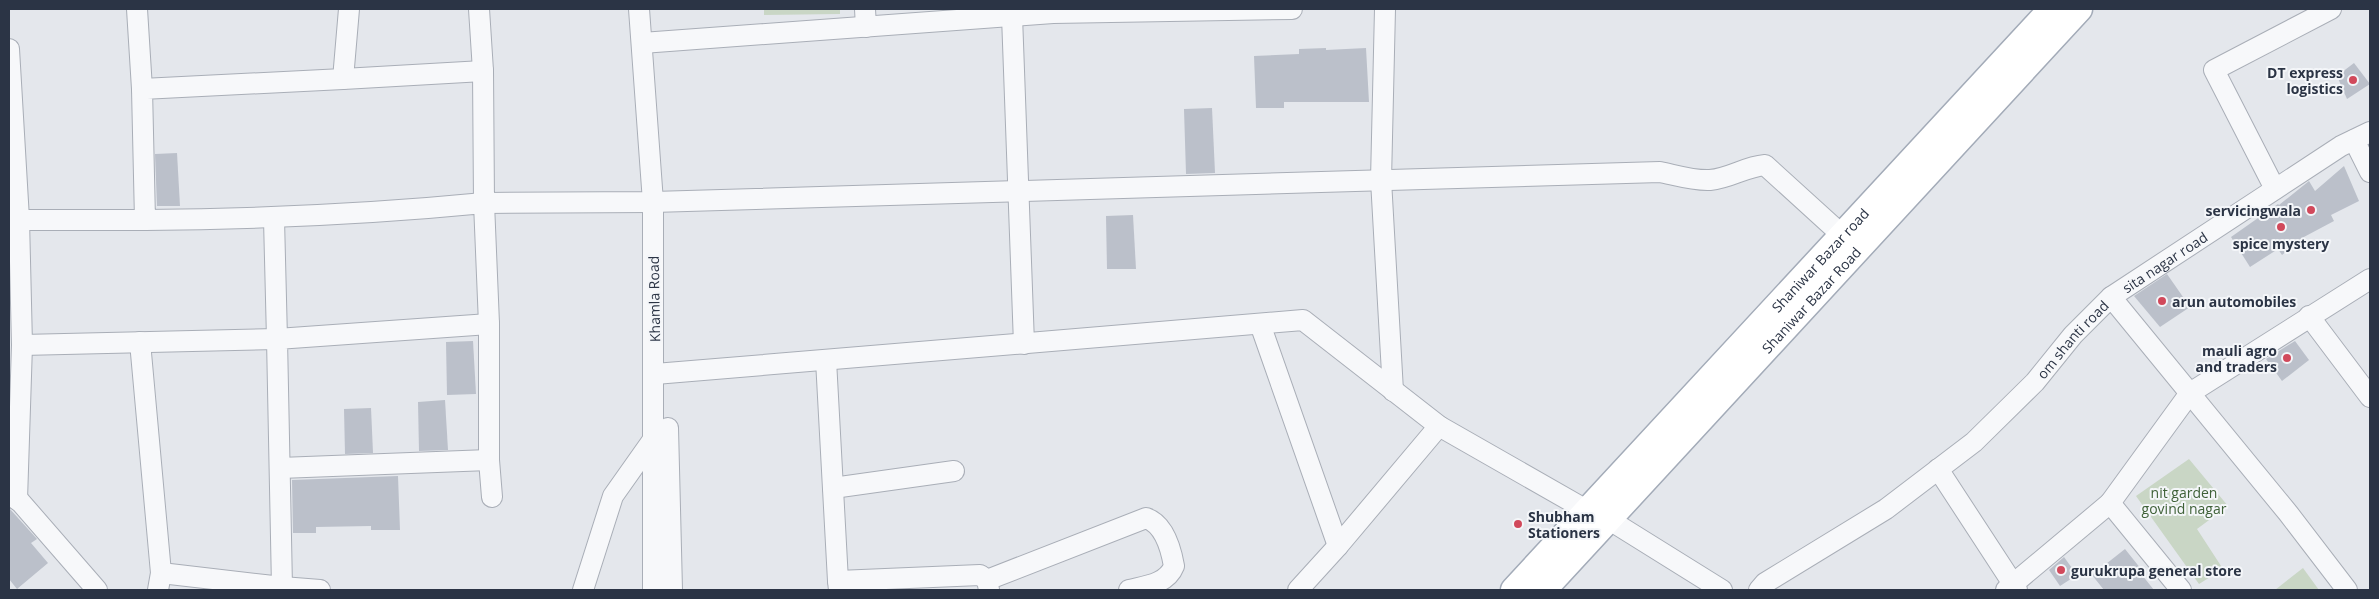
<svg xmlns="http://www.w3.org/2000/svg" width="2379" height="599" font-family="'Open Sans',sans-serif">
<rect width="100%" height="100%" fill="#e4e7ec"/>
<!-- green -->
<g fill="#c9d6c5">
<polygon points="764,9 840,9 840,14 764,15"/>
<polygon points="2189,459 2228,506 2197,529 2223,569 2199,584 2136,496"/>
<polygon points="2303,568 2319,590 2275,590"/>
</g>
<!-- building -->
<g fill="#bbc0ca">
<polygon points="1326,48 1326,50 1366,48 1369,102 1284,102 1284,108 1256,108 1254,56 1299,54 1299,49"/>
<polygon points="2354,63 2370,84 2347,99 2337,76"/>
<polygon points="1212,108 1215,173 1186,174 1184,109"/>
<polygon points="177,153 180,206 157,206 155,154"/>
<polygon points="2344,166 2359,201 2331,215 2334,221 2302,238 2282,255 2278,249 2250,267 2231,237 2278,204 2279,205 2309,181 2315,191"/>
<polygon points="1133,215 1136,269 1107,269 1106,216"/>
<polygon points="2167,274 2190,307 2160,327 2134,296"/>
<polygon points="473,341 476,394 447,395 446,342"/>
<polygon points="2295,341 2309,360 2282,381 2266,359"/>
<polygon points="445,400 448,450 419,451 418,402"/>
<polygon points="371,408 373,453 345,454 344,409"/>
<polygon points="398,476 400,530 371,530 371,526 316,527 316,533 293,533 292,480"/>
<polygon points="9,508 37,539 31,543 48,563 17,589 9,579"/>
<polygon points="2125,549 2141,569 2138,570 2154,590 2104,590 2092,575"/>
<polygon points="2064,557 2077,575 2060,586 2049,570"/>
</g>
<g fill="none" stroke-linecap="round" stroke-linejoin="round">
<defs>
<g id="minor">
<polyline points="137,9 142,89"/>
<path d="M349,9L343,79L142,89L145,220C258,219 371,214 484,203L489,324V460L492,497"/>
<path d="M479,9L483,71L484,203L653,202L1660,172C1675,175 1694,181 1710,180C1731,178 1744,167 1765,165L1853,245"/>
<polyline points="639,9 653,202 653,590"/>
<polyline points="865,9 866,27"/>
<polyline points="1385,9 1381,180 1393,391"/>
<polyline points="1012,16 1024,344"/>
<polyline points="642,43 1053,13 1292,9"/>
<polyline points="9,49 19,219 22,345 17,500"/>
<polyline points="343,79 483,71"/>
<polyline points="2354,140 2370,172"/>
<polyline points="2275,189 2214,70 2331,9"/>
<polyline points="9,220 145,220"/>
<path id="s1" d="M2111,297L2341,146L2370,132"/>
<polyline points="2309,316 2370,397"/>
<polyline points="1260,324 1338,546"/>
<polyline points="140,342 161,573 158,590"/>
<polyline points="22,345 277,339 274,219"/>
<polyline points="826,360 838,581"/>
<polyline points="655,374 1303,320 1439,426 1588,511 1608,519 1722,590"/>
<polyline points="668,428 672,590"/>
<polyline points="280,468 489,460"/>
<polyline points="1938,469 2017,590"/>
<polyline points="833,488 954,471"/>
<polyline points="10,490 97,590"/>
<polyline points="2110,503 2190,393 2370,279"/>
<polyline points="161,573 282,587 277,339 489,324"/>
<path d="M987,580L1146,518C1164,524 1171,549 1174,566C1167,584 1146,586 1129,590"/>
<polyline points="282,590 282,587 320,590"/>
<polyline points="583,590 613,496 654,438"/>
<polyline points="839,590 838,581 980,575 987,580 989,590"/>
<polyline points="1298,590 1338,546 1439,426"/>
<path id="s2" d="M1759,590L1765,583L1886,509L1974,442L2035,382L2073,335L2111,297L2288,513L2347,590"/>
<polyline points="2006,590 2110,503 2181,590"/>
</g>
<g id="major">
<path id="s3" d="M1514,590L2052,9"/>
<path id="s4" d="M1543,590L2079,9"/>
</g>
</defs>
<!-- minor casing -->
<use href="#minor" stroke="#a9aeb7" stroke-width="22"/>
<!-- major casing -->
<use href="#major" stroke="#a3abb8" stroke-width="29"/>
<!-- minor -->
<use href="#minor" stroke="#f7f8fa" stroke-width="20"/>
<!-- major -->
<use href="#major" stroke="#fff" stroke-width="26"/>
</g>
<!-- markers -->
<g fill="#d1495b" stroke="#f4f6f9" stroke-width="2">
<circle cx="2353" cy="80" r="5"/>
<circle cx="2311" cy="210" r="5"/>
<circle cx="2281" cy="227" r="5"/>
<circle cx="2162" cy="301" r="5"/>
<circle cx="2287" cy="358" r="5"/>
<circle cx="1518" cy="524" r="5"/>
<circle cx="2061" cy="570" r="5"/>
</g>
<g text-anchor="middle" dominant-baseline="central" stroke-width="4" stroke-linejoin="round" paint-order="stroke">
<!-- poi labels -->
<g font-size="14" font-weight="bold" fill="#2b3445" stroke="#f4f6f9" text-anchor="end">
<text x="2343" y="72">DT express<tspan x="2343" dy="16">logistics</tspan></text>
<text x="2301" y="210">servicingwala</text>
<text x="2281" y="243" text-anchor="middle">spice mystery</text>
<text x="2172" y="301" text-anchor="start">arun automobiles</text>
<text x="2277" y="350">mauli agro<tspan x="2277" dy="16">and traders</tspan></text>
<text x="1528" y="516" text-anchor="start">Shubham<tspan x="1528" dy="16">Stationers</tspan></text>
<text x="2071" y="570" text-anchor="start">gurukrupa general store</text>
</g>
<!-- street labels -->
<g font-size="14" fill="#2b3445" stroke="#f4f6f9">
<text stroke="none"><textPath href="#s3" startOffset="450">Shaniwar Bazar road</textPath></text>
<text stroke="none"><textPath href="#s1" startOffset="64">sita nagar road</textPath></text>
<text transform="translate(654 299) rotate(-91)">Khamla Road</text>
<text stroke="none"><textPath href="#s4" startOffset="395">Shaniwar Bazar Road</textPath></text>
<text stroke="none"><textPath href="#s2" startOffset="404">om shanti road</textPath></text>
</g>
<!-- park labels -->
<g font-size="14" fill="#3f6138" stroke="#f4f6f9">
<text x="2184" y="492">nit garden<tspan x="2184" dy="16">govind nagar</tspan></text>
</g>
</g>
<!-- border -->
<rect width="2379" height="599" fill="none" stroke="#2b3445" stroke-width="20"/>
</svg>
